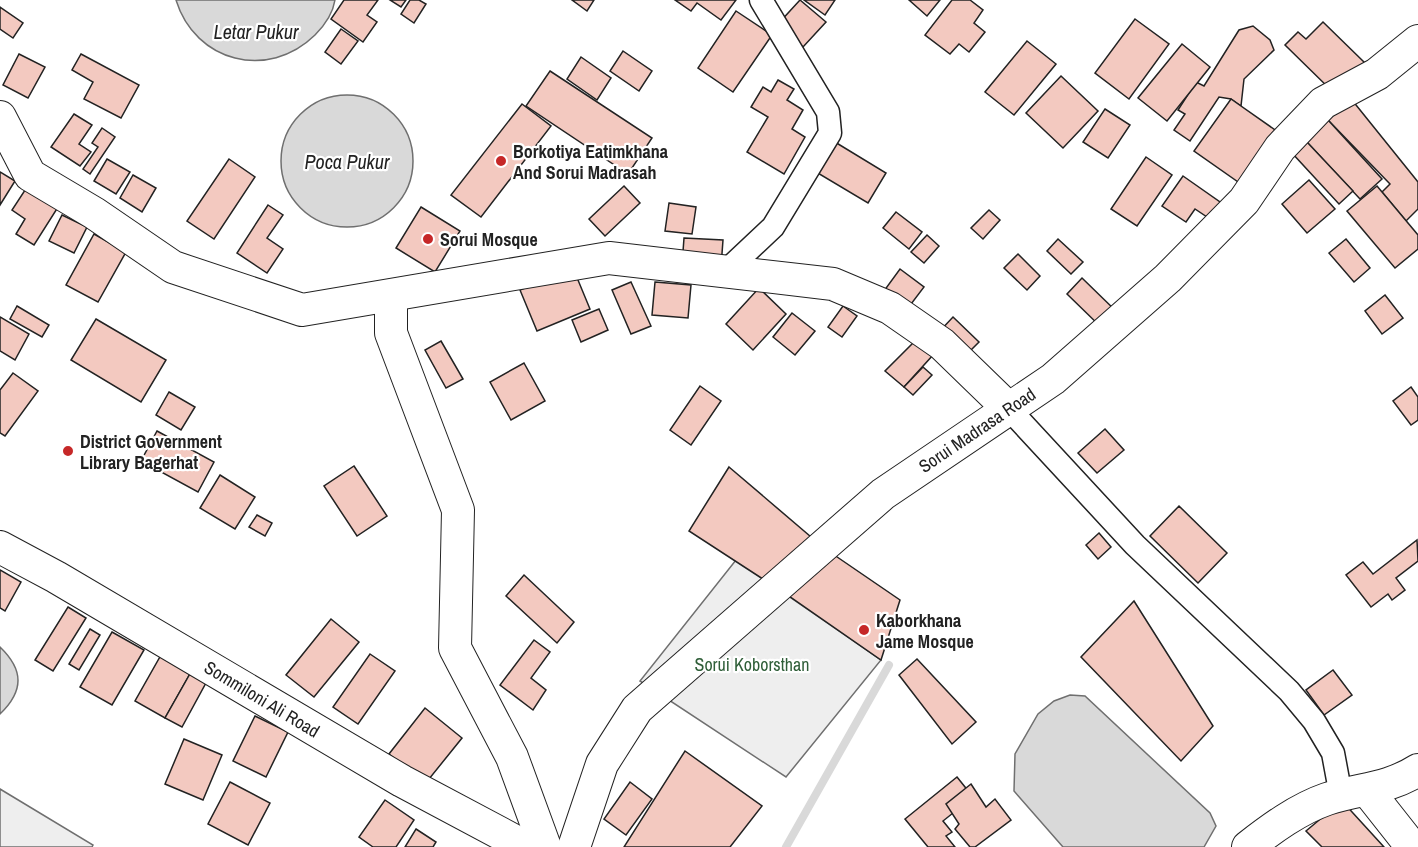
<svg xmlns="http://www.w3.org/2000/svg" width="1418" height="847" font-family="'Archivo Narrow',sans-serif">
<rect width="100%" height="100%" fill="#fff"/>
<!-- green -->
<g fill="#eee" stroke="#6f6f6f" stroke-width="1.5">
<polygon points="736,560 881,660 786,777 640,681"/>
<polygon points="0,789 93,845 92,847 0,847"/>
</g>
<!-- water -->
<g fill="#d9d9d9" stroke="#6f6f6f" stroke-width="1.5">
<path d="M176,0H335C333,13 324,26 315,35C268,81 195,62 176,0Z"/>
<circle cx="347" cy="161" r="66"/>
<path d="M0,647C24,670 24,691 0,714Z"/>
<polygon points="1070,695 1085,696 1210,813 1216,826 1204,847 1063,847 1014,791 1015,754 1038,714 1054,701"/>
</g>
<g fill="none" stroke-linecap="round" stroke-linejoin="round">
<!-- stream -->
<polyline stroke="#d9d9d9" stroke-width="8" points="786,847 889,665"/>
</g>
<!-- building -->
<g fill="#f3c9c0" stroke="#222" stroke-width="1.5">
<polygon points="344,0 378,0 367,15 377,22 363,42 331,19"/>
<polygon points="390,0 406,0 401,7"/>
<polygon points="410,0 419,0 426,4 414,23 401,14"/>
<polygon points="572,0 594,0 587,11"/>
<polygon points="675,0 736,0 721,20 697,3 691,11"/>
<polygon points="800,0 826,22 803,47 778,24"/>
<polygon points="804,0 835,0 825,15"/>
<polygon points="909,0 940,0 927,16"/>
<polygon points="952,0 970,0 983,10 974,23 985,32 969,52 959,44 950,54 925,35"/>
<polygon points="0,7 23,23 13,38 0,29"/>
<polygon points="736,11 772,35 733,92 698,68"/>
<polygon points="1135,19 1169,44 1129,99 1095,73"/>
<polygon points="1323,22 1365,63 1335,94 1285,45 1298,32 1306,39"/>
<polygon points="1253,26 1270,40 1274,50 1244,79 1241,106 1231,99 1219,97 1190,141 1174,130 1185,114 1178,110 1196,82 1204,86 1239,30"/>
<polygon points="341,29 358,41 341,64 325,52"/>
<polygon points="1027,41 1056,64 1014,115 985,92"/>
<polygon points="1182,44 1210,67 1167,121 1138,98"/>
<polygon points="623,51 652,71 639,91 610,71"/>
<polygon points="19,54 45,67 28,98 3,85"/>
<polygon points="81,54 139,85 121,118 84,99 93,82 72,70"/>
<polygon points="581,57 611,78 597,100 567,79"/>
<polygon points="550,71 652,138 628,174 526,106"/>
<polygon points="1061,76 1098,111 1063,148 1026,113"/>
<polygon points="778,80 794,89 787,100 803,110 792,129 805,137 784,174 747,152 768,117 751,107 763,87 771,92"/>
<polygon points="1231,99 1278,132 1241,184 1194,151"/>
<polygon points="1352,100 1418,182 1418,209 1406,221 1382,192 1390,184 1328,120"/>
<polygon points="522,104 551,126 481,217 451,195"/>
<polygon points="1105,109 1130,125 1108,158 1083,142"/>
<polygon points="74,114 92,125 79,144 91,152 80,166 51,147"/>
<polygon points="1328,120 1382,179 1360,199 1306,141"/>
<polygon points="102,128 115,137 90,174 83,169 98,147 92,143"/>
<polygon points="830,139 886,173 868,203 811,169"/>
<polygon points="1306,141 1353,191 1339,204 1292,153"/>
<polygon points="1146,157 1172,175 1137,226 1111,209"/>
<polygon points="107,159 130,172 116,194 94,181"/>
<polygon points="229,159 255,177 214,239 187,221"/>
<polygon points="0,172 15,181 0,205"/>
<polygon points="133,175 156,188 142,212 120,198"/>
<polygon points="1183,176 1230,209 1219,225 1195,209 1186,222 1162,206"/>
<polygon points="1309,180 1335,209 1307,233 1282,204"/>
<polygon points="29,184 60,204 34,245 16,234 25,219 12,210"/>
<polygon points="624,186 640,203 605,236 589,219"/>
<polygon points="1377,186 1418,235 1418,249 1395,268 1347,211"/>
<polygon points="669,203 696,207 692,234 665,231"/>
<polygon points="268,205 283,215 267,238 283,249 267,273 237,253"/>
<polygon points="421,207 460,231 435,272 396,248"/>
<polygon points="989,210 1000,220 983,239 971,228"/>
<polygon points="896,212 922,232 909,249 883,228"/>
<polygon points="62,215 87,227 74,253 49,241"/>
<polygon points="94,234 126,252 98,302 66,285"/>
<polygon points="927,235 939,246 924,263 911,252"/>
<polygon points="684,238 723,240 721,267 682,265"/>
<polygon points="1058,239 1083,262 1071,274 1047,251"/>
<polygon points="1346,239 1370,268 1354,282 1329,253"/>
<polygon points="1018,254 1040,276 1027,290 1004,268"/>
<polygon points="573,268 590,309 537,331 520,290"/>
<polygon points="900,269 924,287 905,312 881,295"/>
<polygon points="1082,278 1119,314 1104,330 1067,294"/>
<polygon points="631,282 651,326 631,334 612,290"/>
<polygon points="655,282 691,285 688,318 652,315"/>
<polygon points="759,288 786,314 753,350 726,324"/>
<polygon points="1385,295 1403,318 1382,334 1365,311"/>
<polygon points="17,306 49,325 42,337 10,319"/>
<polygon points="843,306 857,316 842,337 828,327"/>
<polygon points="599,309 608,330 581,342 572,320"/>
<polygon points="792,313 815,331 795,355 773,337"/>
<polygon points="0,317 29,334 15,360 0,351"/>
<polygon points="953,317 979,342 963,358 938,333"/>
<polygon points="96,319 166,360 141,402 71,360"/>
<polygon points="441,341 463,379 446,388 425,350"/>
<polygon points="915,341 933,355 904,387 885,371"/>
<polygon points="524,363 545,401 511,420 490,382"/>
<polygon points="923,367 932,375 913,395 904,387"/>
<polygon points="13,373 38,391 5,436 0,433 0,390"/>
<polygon points="700,386 721,401 691,445 670,430"/>
<polygon points="1411,387 1418,397 1418,420 1411,425 1393,401"/>
<polygon points="169,392 195,407 181,430 156,415"/>
<polygon points="1105,429 1124,450 1097,473 1078,453"/>
<polygon points="157,431 214,462 198,492 141,461"/>
<polygon points="354,466 387,516 357,536 324,486"/>
<polygon points="729,467 824,548 789,596 689,531"/>
<polygon points="220,475 255,497 235,529 200,508"/>
<polygon points="1179,506 1227,553 1198,583 1150,536"/>
<polygon points="257,515 272,523 265,536 249,527"/>
<polygon points="1099,533 1111,547 1098,559 1086,545"/>
<polygon points="1417,540 1418,561 1396,578 1405,590 1392,600 1388,594 1371,607 1346,575 1363,562 1373,574"/>
<polygon points="824,548 900,600 881,660 789,596"/>
<polygon points="0,570 21,582 5,611 0,608"/>
<polygon points="524,575 574,622 557,643 506,596"/>
<polygon points="1134,601 1213,726 1181,761 1081,657"/>
<polygon points="68,607 86,618 53,671 35,660"/>
<polygon points="331,619 359,642 314,697 286,675"/>
<polygon points="90,629 100,635 79,670 69,664"/>
<polygon points="112,632 144,650 112,705 80,687"/>
<polygon points="534,640 550,652 531,678 546,690 533,710 500,685"/>
<polygon points="370,654 395,671 358,724 333,707"/>
<polygon points="161,655 191,672 165,718 135,701"/>
<polygon points="917,659 976,722 952,744 899,675"/>
<polygon points="1333,670 1352,695 1324,715 1306,690"/>
<polygon points="191,672 207,681 182,727 165,718"/>
<polygon points="425,708 462,738 425,784 389,754"/>
<polygon points="255,716 288,732 266,777 233,761"/>
<polygon points="184,739 222,755 203,800 165,784"/>
<polygon points="685,751 762,806 730,847 624,847"/>
<polygon points="957,777 973,797 943,821 952,832 946,836 955,847 928,847 905,819"/>
<polygon points="230,782 270,803 248,845 208,824"/>
<polygon points="630,782 652,799 626,835 604,819"/>
<polygon points="971,784 986,807 995,799 1011,820 975,847 970,847 955,829 959,824 946,804"/>
<polygon points="385,800 414,820 396,847 373,847 359,837"/>
<polygon points="1342,801 1384,847 1322,847 1306,831"/>
<polygon points="416,829 436,842 433,847 405,847"/>
</g>
<g fill="none" stroke-linecap="round" stroke-linejoin="round">
<defs>
<g id="street">
<polyline points="724,273 773,227 830,133 828,112 761,0"/>
<polyline points="1010,410 1135,545 1289,691 1314,721 1333,753 1341,796"/>
</g>
<g id="secondary">
<polyline points="0,117 30,175 94,213 173,267 302,310 609,258 833,284 890,308 942,344 1010,410"/>
<polyline points="391,296 391,333 458,510 455,648 512,757 545,847"/>
<polyline points="0,547 56,577 402,781 526,847"/>
<polyline points="1367,790 1412,847"/>
<polyline points="574,847 602,764 637,709 883,494 1053,379 1168,278 1244,201 1280,148 1323,103 1377,74 1418,41"/>
<path d="M1248,847C1271,829 1298,809 1327,799C1360,788 1386,790 1418,770"/>
</g>
</defs>
<!-- street casing -->
<use href="#street" stroke="#222" stroke-width="25"/>
<!-- secondary casing -->
<use href="#secondary" stroke="#222" stroke-width="34"/>
<!-- street -->
<use href="#street" stroke="#fff" stroke-width="22"/>
<!-- secondary -->
<use href="#secondary" stroke="#fff" stroke-width="32"/>
</g>
<!-- markers -->
<g fill="#c62828" stroke="#fff" stroke-width="2">
<circle cx="501" cy="161" r="6"/>
<circle cx="428" cy="239" r="6"/>
<circle cx="68" cy="451" r="6"/>
<circle cx="864" cy="630" r="6"/>
</g>
<g text-anchor="middle" dominant-baseline="central" stroke-width="4.5" stroke-linejoin="round" paint-order="stroke">
<!-- poi labels -->
<g font-size="18" font-weight="bold" fill="#222" stroke="#fff" text-anchor="start">
<text x="513" y="151">Borkotiya Eatimkhana<tspan x="513" dy="21">And Sorui Madrasah</tspan></text>
<text x="440" y="239">Sorui Mosque</text>
<text x="80" y="441">District Government<tspan x="80" dy="21">Library Bagerhat</tspan></text>
<text x="876" y="620">Kaborkhana<tspan x="876" dy="21">Jame Mosque</tspan></text>
</g>
<!-- street labels -->
<g font-size="18" fill="#222" stroke="#fff">
<text transform="translate(977 430) rotate(-34)">Sorui Madrasa Road</text>
<text transform="translate(262 699) rotate(31)">Sommiloni Ali Road</text>
</g>
<!-- park labels -->
<g font-size="18" fill="#2f5e38" stroke="#fff">
<text x="752" y="664">Sorui Koborsthan</text>
</g>
<!-- water labels -->
<g font-size="20" font-style="italic" fill="#222" stroke="#fff">
<text x="256" y="31">Letar Pukur</text>
<text x="347" y="161">Poca Pukur</text>
</g>
</g>
</svg>
